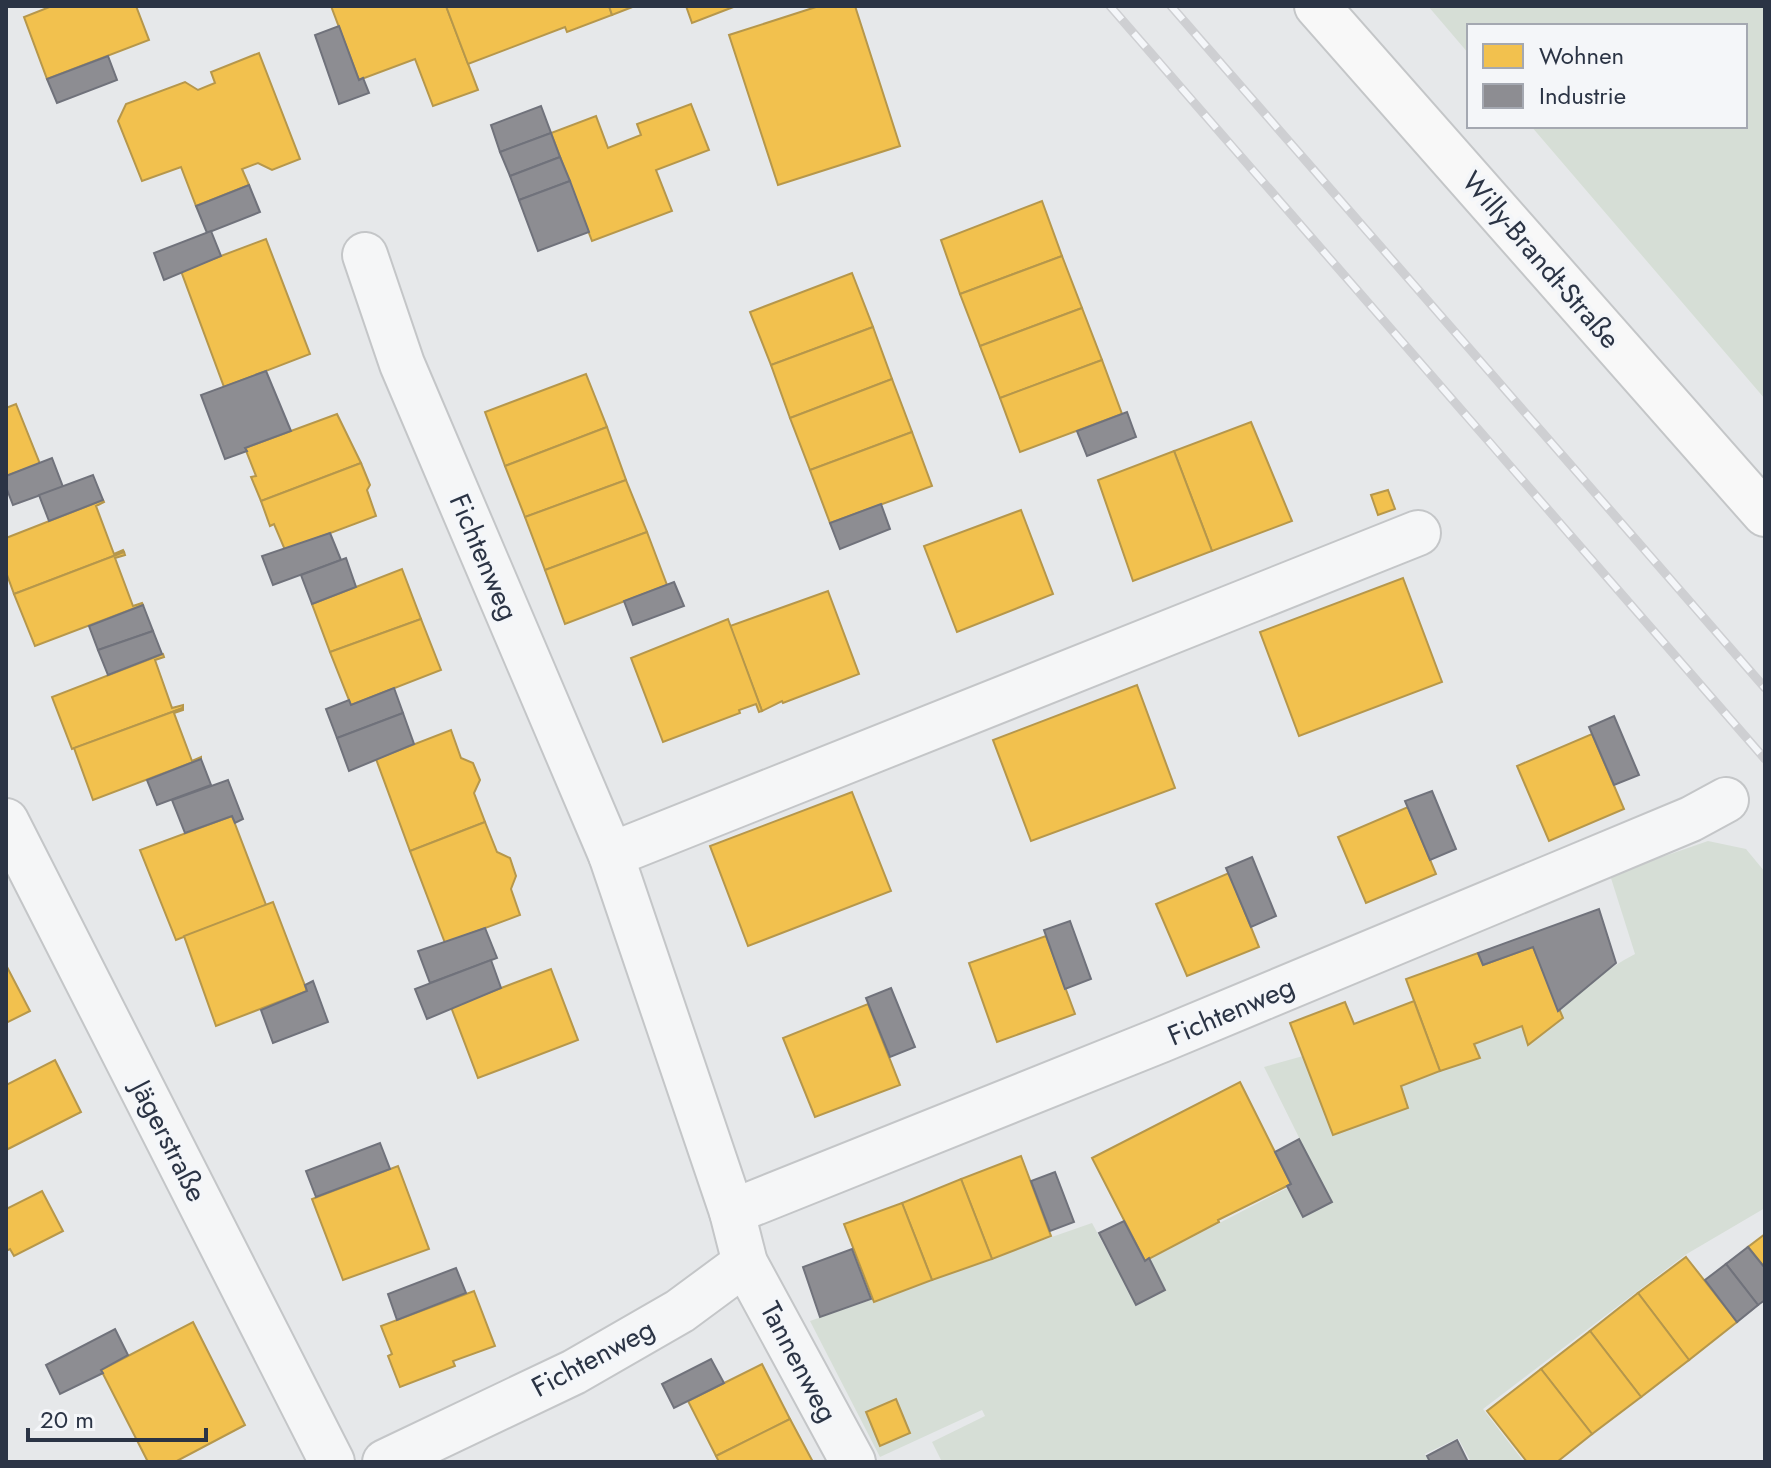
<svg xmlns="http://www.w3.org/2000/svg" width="1771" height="1468" font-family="Jost,sans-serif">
<rect width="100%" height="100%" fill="#e6e8ea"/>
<!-- green -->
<g fill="#d6ded6">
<polygon points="1428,6 1765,6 1765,399 1531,126 1745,126 1745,26 1469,26 1469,54"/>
<path d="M1708,841L1746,849L1765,872V1208L1685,1255L1483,1409L1524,1462H1471L1458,1438L1425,1454L1429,1462H942L932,1442L985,1416L982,1410L880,1457L810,1321L1092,1223L1136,1305L1166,1290L1150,1259L1287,1188L1303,1218L1331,1202L1264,1067L1303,1056L1333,1135L1408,1108L1401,1086L1479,1057L1474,1044L1522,1026L1528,1044C1559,1010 1594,975 1635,954L1610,875Z"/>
</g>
<!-- homes -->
<g fill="#f2c14e" stroke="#b6974b" stroke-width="2">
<polygon points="52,6 136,6 149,40 47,79 24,17"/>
<polygon points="331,6 446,6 478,90 433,106 415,59 359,80"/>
<polygon points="446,6 609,6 612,15 567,32 565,27 468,64"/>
<polygon points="609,6 635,6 612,15"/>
<polygon points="686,6 736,6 692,23"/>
<polygon points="819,6 855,6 900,146 778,185 729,35"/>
<polygon points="259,53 300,159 272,170 258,163 242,169 249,185 196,206 181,167 142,181 118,121 126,104 185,82 198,90 215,83 211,72"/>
<polygon points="691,104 709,150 656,170 672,211 592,241 551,133 596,116 608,148 641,135 637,124"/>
<polygon points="1042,201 1062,256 960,294 941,240"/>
<polygon points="266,239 310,354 224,387 181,271"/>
<polygon points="1062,256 1082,308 980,346 960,294"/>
<polygon points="852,273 873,327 771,365 750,312"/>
<polygon points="1082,308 1102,360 1000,398 980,346"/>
<polygon points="873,327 892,379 790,418 771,365"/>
<polygon points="1102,360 1122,414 1020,452 1000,398"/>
<polygon points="586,374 607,427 505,466 485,412"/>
<polygon points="892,379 912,432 810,470 790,418"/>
<polygon points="16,404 40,464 6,476 6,408"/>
<polygon points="337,414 361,463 261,501 251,477 256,476 245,448"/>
<polygon points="1251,422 1292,521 1212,551 1174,451"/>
<polygon points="607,427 626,480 525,517 505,466"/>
<polygon points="912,432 932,486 830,523 810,470"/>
<polygon points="1174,451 1212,551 1133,581 1098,480"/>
<polygon points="361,463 370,485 367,490 376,516 285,550 274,524 270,526 261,501"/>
<polygon points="626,480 647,532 545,570 525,517"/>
<polygon points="1388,490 1395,509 1378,515 1371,495"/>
<polygon points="103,500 104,502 96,506 114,554 123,550 124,552 14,594 6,572 6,538"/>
<polygon points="1021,510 1053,594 957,632 924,546"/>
<polygon points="647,532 667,585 565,624 545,570"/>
<polygon points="124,552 125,555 115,558 133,606 142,603 143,605 35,646 14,594"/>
<polygon points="402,569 421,619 330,652 312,604"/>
<polygon points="1403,578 1442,682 1299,736 1260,632"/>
<polygon points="828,591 859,674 783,703 782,701 762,711 730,626"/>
<polygon points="421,619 441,670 351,705 330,652"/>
<polygon points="728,619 762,711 759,712 756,704 739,710 740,713 663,742 631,658"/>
<polygon points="163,654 164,657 155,660 172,708 183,705 183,708 72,749 52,697"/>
<polygon points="1137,685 1175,788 1031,841 993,740"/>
<polygon points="183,708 183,710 174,713 192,761 201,757 201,759 93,800 74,748"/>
<polygon points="451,730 461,758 473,763 480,780 474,793 485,822 410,851 376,759"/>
<polygon points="1592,734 1624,809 1549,841 1517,766"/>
<polygon points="852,792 891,891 748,946 710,846"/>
<polygon points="1408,807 1436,874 1366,903 1338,837"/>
<polygon points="232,816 266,905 176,940 140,850"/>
<polygon points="485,822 497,852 510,858 516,876 511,889 520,915 445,943 410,851"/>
<polygon points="1229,873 1259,947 1187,976 1156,904"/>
<polygon points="273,902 307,991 216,1026 184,936"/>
<polygon points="1046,936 1075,1014 997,1042 969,963"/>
<polygon points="1533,947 1563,1018 1528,1045 1522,1026 1474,1044 1480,1058 1440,1071 1406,979 1478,953 1483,965"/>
<polygon points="6,965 30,1011 6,1023"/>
<polygon points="551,969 578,1040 478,1078 451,1007"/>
<polygon points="1414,1001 1440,1071 1401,1086 1408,1108 1333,1135 1290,1023 1345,1002 1354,1024"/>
<polygon points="868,1004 900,1085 815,1117 783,1038"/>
<polygon points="55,1060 81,1112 6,1150 6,1085"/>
<polygon points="1240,1082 1291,1184 1218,1220 1219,1222 1145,1261 1092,1158"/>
<polygon points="1021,1156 1051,1236 992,1259 961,1179"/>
<polygon points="398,1166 429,1249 343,1280 312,1199"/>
<polygon points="961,1179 992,1259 932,1280 902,1203"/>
<polygon points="42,1191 63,1231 14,1256 10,1249 6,1251 6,1209"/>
<polygon points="902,1203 932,1280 874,1302 844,1224"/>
<polygon points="1765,1234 1765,1268 1748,1247"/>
<polygon points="1686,1257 1737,1322 1689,1360 1638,1293"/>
<polygon points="474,1291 495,1346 453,1361 455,1366 400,1387 388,1356 392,1354 381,1326"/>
<polygon points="1638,1293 1689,1360 1641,1397 1590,1331"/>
<polygon points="193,1322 245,1425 175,1462 148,1462 101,1370"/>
<polygon points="1590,1331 1641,1397 1592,1434 1541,1369"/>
<polygon points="762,1364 790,1419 716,1456 688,1401"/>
<polygon points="1541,1369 1592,1434 1557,1462 1527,1462 1487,1411"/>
<polygon points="896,1399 910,1433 880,1446 866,1412"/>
<polygon points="790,1419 813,1462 719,1462 716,1456"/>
</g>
<!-- industry -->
<g fill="#8d8d92" stroke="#70727b" stroke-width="2">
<polygon points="339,26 359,80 363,78 369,93 339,104 315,35"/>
<polygon points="108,56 117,80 57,103 47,79"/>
<polygon points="541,106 551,133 500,152 491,125"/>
<polygon points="551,133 560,157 510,176 500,152"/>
<polygon points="560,157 570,181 519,200 510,176"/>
<polygon points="570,181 589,232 538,251 519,200"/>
<polygon points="249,185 260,212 207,233 196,206"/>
<polygon points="211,231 221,256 164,280 154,253"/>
<polygon points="266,371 291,431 245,448 247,451 225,459 201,395"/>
<polygon points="1127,412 1136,437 1087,456 1077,431"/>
<polygon points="52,458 63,487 13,505 6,487 6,476"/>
<polygon points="93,475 103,500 49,521 39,495"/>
<polygon points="881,504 890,529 840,549 830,523"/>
<polygon points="330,533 341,560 273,585 262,556"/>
<polygon points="346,558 356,587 312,604 301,575"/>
<polygon points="674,582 684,606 633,625 624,601"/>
<polygon points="143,605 153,631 98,650 89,626"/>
<polygon points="153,631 162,654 108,675 98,650"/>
<polygon points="394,688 403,713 337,738 326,709 349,700 351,705"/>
<polygon points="403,713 414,744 349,771 337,738"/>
<polygon points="1614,716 1639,775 1614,785 1589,727"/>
<polygon points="201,759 211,785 157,805 147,780"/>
<polygon points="228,780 243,819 235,823 232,816 185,833 172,800"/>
<polygon points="1432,791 1456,849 1430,860 1405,801"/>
<polygon points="1252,857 1276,916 1251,927 1226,868"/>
<polygon points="1599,909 1616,963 1558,1011 1533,947 1483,965 1478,953"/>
<polygon points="1070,921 1091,979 1065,989 1044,930"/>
<polygon points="485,928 497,958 430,983 418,951"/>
<polygon points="491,960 501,988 427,1019 415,989"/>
<polygon points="313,981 328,1022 273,1043 261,1010 307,991 305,985"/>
<polygon points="891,988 915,1047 890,1057 866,998"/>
<polygon points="1299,1139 1332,1202 1303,1217 1287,1186 1291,1184 1275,1152"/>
<polygon points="380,1143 390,1169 316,1197 306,1171"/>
<polygon points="1055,1172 1074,1222 1050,1231 1031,1181"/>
<polygon points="1124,1221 1145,1261 1149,1258 1165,1290 1136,1305 1099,1233"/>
<polygon points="1748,1247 1765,1268 1765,1300 1758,1305 1726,1264"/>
<polygon points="852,1249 871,1299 820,1317 803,1267"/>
<polygon points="1726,1264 1758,1305 1737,1322 1705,1280"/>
<polygon points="456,1268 466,1293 397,1320 388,1294"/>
<polygon points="115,1329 128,1355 101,1370 103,1373 60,1394 46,1365"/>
<polygon points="711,1359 724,1383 674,1408 662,1384"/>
<polygon points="1457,1440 1468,1462 1430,1462 1427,1456"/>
</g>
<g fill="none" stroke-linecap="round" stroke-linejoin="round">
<defs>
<g id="street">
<polyline points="365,255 402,364 611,855 732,1212 745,1263 853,1462"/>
<polyline points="6,821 332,1462"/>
<polyline points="611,855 1418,533"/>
<polyline points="732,1212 1161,1040 1691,819 1726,800"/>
<polyline points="385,1462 574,1372 680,1311 745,1263"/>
</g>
<polyline id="secondary" points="1317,6 1765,514"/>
</defs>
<!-- street casing -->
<use href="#street" stroke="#c4c6c8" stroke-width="48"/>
<!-- secondary casing -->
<use href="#secondary" stroke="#c4c6c8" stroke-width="48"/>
<!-- street -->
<use href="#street" stroke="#f5f6f7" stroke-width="44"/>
<!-- secondary -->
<use href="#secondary" stroke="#f8f8f8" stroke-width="44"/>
<defs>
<g id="rail">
<polyline points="1110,6 1765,759"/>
<polyline points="1171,6 1765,688"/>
</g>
</defs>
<!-- rail casing -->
<use href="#rail" stroke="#cecfd2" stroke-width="9"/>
<!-- rail -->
<use href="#rail" stroke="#f4f6f9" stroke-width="6" stroke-dasharray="18" stroke-linecap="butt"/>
</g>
<g text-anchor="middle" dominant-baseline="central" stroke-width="8" stroke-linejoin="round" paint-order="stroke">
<!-- street labels -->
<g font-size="28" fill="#2b3445" stroke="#f4f6f9">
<text transform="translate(1541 260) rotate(49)">Willy-Brandt-Straße</text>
<text transform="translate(484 557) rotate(67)">Fichtenweg</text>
<text transform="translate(1231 1011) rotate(-23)">Fichtenweg</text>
<text transform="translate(169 1141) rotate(63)">Jägerstraße</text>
<text transform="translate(593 1358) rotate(-28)">Fichtenweg</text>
<text transform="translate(799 1362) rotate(62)">Tannenweg</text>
</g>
</g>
<!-- border -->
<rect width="1771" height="1468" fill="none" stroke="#2b3445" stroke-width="16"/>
<!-- legend -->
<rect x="1467" y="24" width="280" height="104" fill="#f4f6f9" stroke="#a4a8b1" stroke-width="2"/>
<rect x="1483" y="44" width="40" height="24" fill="#f2c14e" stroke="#a4a8b1" stroke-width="2"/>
<text x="1539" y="64" font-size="24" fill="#2b3445">Wohnen</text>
<rect x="1483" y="84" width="40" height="24" fill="#8d8d92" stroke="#a4a8b1" stroke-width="2"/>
<text x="1539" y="104" font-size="24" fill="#2b3445">Industrie</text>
<!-- scale -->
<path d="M28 1428v12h178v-12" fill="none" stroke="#2b3445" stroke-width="4"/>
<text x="40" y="1428" font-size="24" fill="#2b3445" stroke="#f4f6f9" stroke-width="6" paint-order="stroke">20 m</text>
</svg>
